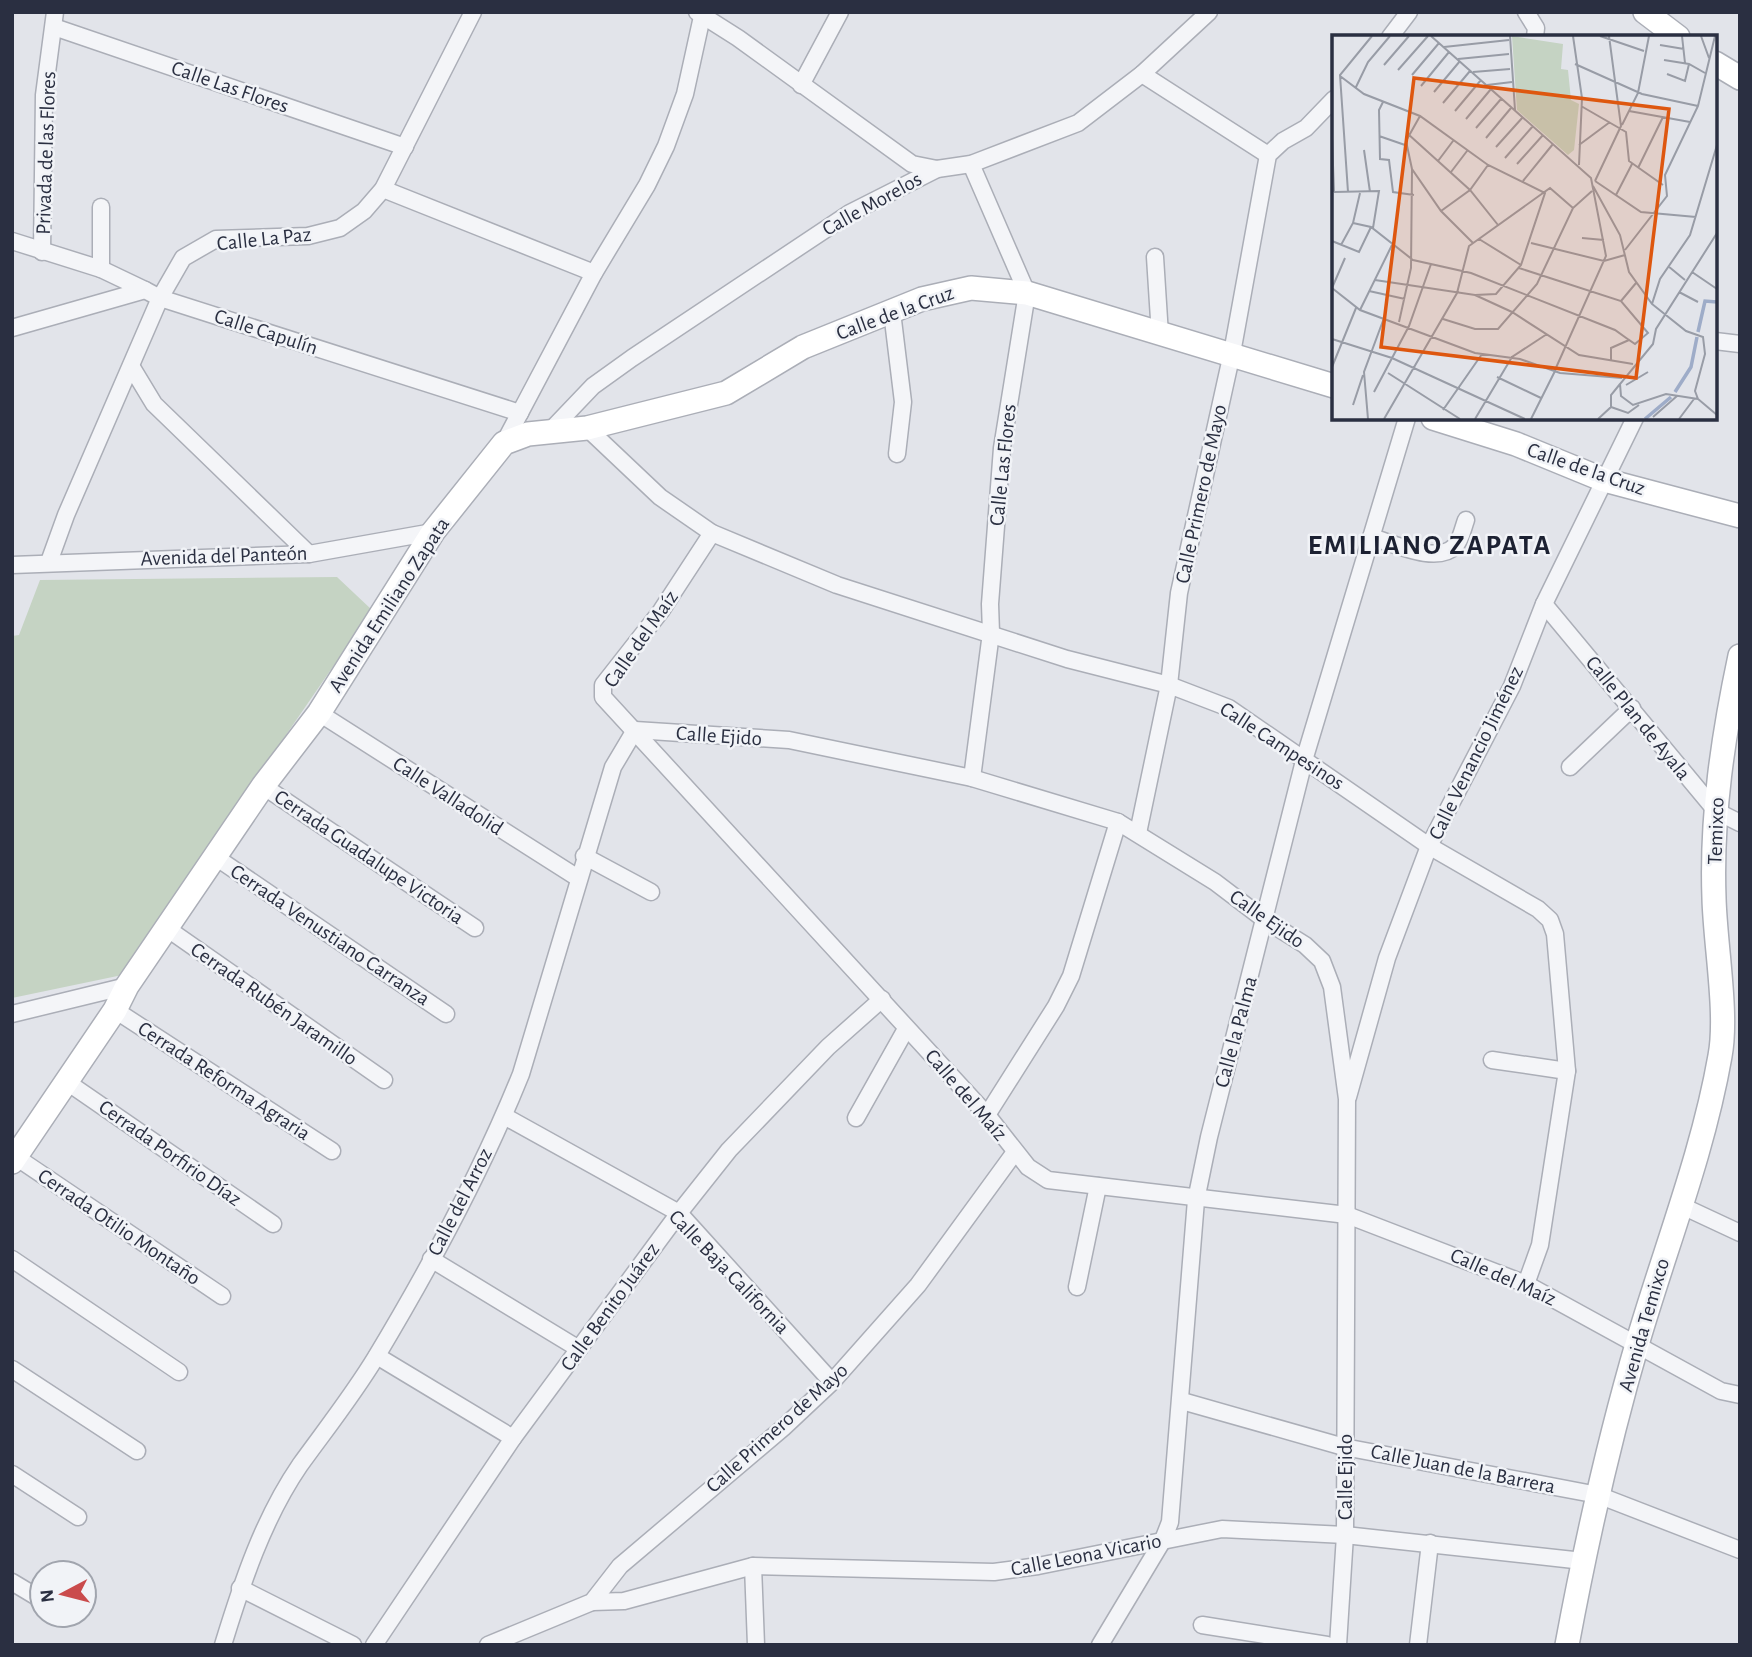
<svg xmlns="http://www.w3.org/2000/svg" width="1752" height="1657" font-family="'Alegreya Sans',sans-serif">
<rect width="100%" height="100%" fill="#e2e4ea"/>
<!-- green -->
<polygon fill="#c5d3c3" points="337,577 372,610 246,793 127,974 12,998 12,636 19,635 40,580"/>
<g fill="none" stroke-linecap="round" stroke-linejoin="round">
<defs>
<g id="minor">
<polyline points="697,12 738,38 912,164 937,169"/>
<polyline points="1526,12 1536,28 1535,37"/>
<polyline points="54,27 405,147"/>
<polyline points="1390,37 1409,12"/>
<polyline points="1142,74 1268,155"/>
<polyline points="801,85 840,12"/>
<polyline points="971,164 1027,293 1002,448 990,604 991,633 972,778"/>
<polyline points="383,189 594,273"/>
<polyline points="12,241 101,269 145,290"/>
<polyline points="42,252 44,95 55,12"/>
<polyline points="1155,257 1160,335"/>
<polyline points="101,269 101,207"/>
<polyline points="892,312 903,402 897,454"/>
<polyline points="12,328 145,290 160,298 520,413"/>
<polyline points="1715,341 1740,344"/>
<polyline points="131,366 154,404 309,554"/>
<polyline points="587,428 660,497 712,533 837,585 1067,659 1169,685 1229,708 1429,846 1538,909 1550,920 1555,934 1567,1071 1540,1245 1526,1284"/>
<polyline points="551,430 593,386 632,358 850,213 937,169 971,164 1078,123 1142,74 1209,12"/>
<polyline points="504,443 594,273 647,185 666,146 685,94 703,12"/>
<polyline points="712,533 661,611 603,685 603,697 987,1115 1028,1167 1048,1180 1347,1215 1526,1284 1721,1391 1740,1395"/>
<path d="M1371,537C1393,543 1437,565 1455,546C1461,540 1463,528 1466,520"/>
<polyline points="49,562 66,515 160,298 183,258 216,239 308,236 340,228 364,211 383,189 473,12"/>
<polyline points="12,565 309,554 433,532"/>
<polyline points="1544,604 1716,811 1740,823"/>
<polyline points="319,713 578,878"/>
<polyline points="1570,767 1632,708"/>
<polyline points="263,786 475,928"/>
<polyline points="1138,833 1169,685 1179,593 1232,353 1268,155 1283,141 1306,128 1334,99"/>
<polyline points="214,856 446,1014"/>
<polyline points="584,856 651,892"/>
<polyline points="165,927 384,1080"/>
<polyline points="115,1010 332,1151"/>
<polyline points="12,1014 127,986"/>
<polyline points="1492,1060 1567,1071"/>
<polyline points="67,1082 273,1224"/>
<polyline points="1348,1097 1387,958 1429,846 1512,686 1544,604 1635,418"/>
<polyline points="987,1115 1056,1006 1071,976 1118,822"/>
<polyline points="504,1116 679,1213 832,1382"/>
<polyline points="856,1118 906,1029"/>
<polyline points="16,1157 222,1296"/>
<polyline points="1680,1205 1740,1233"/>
<polyline points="12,1259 179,1372"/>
<polyline points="431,1259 579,1349"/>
<polyline points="1077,1287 1098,1186"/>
<polyline points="377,1356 513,1438"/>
<polyline points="12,1369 137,1451"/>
<polyline points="1182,1401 1344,1447 1598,1495 1740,1550"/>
<polyline points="12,1474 78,1517"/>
<polyline points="753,1566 756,1645"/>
<polyline points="12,1582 42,1600"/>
<polyline points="240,1588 353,1645"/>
<polyline points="592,1602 624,1601 753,1566 994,1572 1038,1566 1222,1529 1345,1535 1583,1561"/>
<polyline points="1202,1625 1327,1645"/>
<path d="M223,1645C242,1583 263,1519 300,1465C326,1429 353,1395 376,1357C430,1267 482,1171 521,1074L613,767L635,730L789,740L972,778L1118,822L1215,882L1265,920L1305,945L1322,961L1332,987L1347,1099L1345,1535L1338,1645"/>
<polyline points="374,1645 513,1438 679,1213 729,1150 828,1047 882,999"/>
<polyline points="488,1645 592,1602 620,1566 783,1428 832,1382 918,1285 1015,1152"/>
<polyline points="1100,1645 1163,1540 1170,1522 1196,1200 1209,1137 1305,757 1407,418"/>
<polyline points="1418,1645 1430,1543"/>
</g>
<g id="secondary">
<polyline points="1645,12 1678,37"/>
<polyline points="1715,63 1740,78"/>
<polyline points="1433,418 1516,444 1604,480 1740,516"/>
<polyline points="12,1162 115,1010 127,986 263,786 319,713 433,532 504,443 528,434 587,428 726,393 803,347 922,299 971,288 1027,293 1334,386"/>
<path d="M1567,1645C1586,1543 1609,1440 1638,1341C1666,1246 1703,1153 1720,1056C1728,1014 1715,943 1714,898C1711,816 1723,736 1740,656"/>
</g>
</defs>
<!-- minor casing -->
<use href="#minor" stroke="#abaeb7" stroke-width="19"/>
<!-- secondary casing -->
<use href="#secondary" stroke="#abaeb7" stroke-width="26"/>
<!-- minor -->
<use href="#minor" stroke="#f4f5f8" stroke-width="16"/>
<!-- secondary -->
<use href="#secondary" stroke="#fff" stroke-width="23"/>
</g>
<g text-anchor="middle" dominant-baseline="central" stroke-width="5" stroke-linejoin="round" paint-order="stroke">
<!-- street labels -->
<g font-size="21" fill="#2a2f41" stroke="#f1f3f7">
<text transform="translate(230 87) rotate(19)">Calle Las Flores</text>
<text transform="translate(46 153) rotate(-88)">Privada de las Flores</text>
<text transform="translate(872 204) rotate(-29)">Calle Morelos</text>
<text transform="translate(264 239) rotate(-6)">Calle La Paz</text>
<text transform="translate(895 313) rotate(-20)">Calle de la Cruz</text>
<text transform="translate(266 332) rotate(18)">Calle Capulín</text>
<text transform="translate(1003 465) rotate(-84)">Calle Las Flores</text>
<text transform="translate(1586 469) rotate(19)">Calle de la Cruz</text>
<text transform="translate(1201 494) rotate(-78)">Calle Primero de Mayo</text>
<text transform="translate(224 556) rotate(-2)">Avenida del Panteón</text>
<text transform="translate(389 605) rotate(-57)">Avenida Emiliano Zapata</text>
<text transform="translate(641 639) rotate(-55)">Calle del Maíz</text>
<text transform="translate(1638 718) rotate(51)">Calle Plan de Ayala</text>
<text transform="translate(719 736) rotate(4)">Calle Ejido</text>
<text transform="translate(1282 746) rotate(33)">Calle Campesinos</text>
<text transform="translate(1476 753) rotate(-64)">Calle Venancio Jiménez</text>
<text transform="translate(448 796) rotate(33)">Calle Valladolid</text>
<text transform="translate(1716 831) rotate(-88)">Temixco</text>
<text transform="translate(369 857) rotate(34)">Cerrada Guadalupe Victoria</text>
<text transform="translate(1267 919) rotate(35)">Calle Ejido</text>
<text transform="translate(330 935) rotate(34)">Cerrada Venustiano Carranza</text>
<text transform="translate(274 1004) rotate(35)">Cerrada Rubén Jaramillo</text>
<text transform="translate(1236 1032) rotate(-75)">Calle la Palma</text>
<text transform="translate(224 1081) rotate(33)">Cerrada Reforma Agraria</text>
<text transform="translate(966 1095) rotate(49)">Calle del Maíz</text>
<text transform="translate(170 1153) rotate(35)">Cerrada Porfirio Díaz</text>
<text transform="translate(460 1202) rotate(-63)">Calle del Arroz</text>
<text transform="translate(119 1227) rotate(34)">Cerrada Otilio Montaño</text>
<text transform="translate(729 1272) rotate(46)">Calle Baja California</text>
<text transform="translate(1503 1277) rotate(24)">Calle del Maíz</text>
<text transform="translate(610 1307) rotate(-54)">Calle Benito Juárez</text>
<text transform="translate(1644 1325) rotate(-74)">Avenida Temixco</text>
<text transform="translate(777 1428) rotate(-42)">Calle Primero de Mayo</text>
<text transform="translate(1463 1469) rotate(11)">Calle Juan de la Barrera</text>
<text transform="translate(1345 1477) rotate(-90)">Calle Ejido</text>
<text transform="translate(1086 1555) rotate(-11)">Calle Leona Vicario</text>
</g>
<!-- district labels -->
<g font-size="28" font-weight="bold" letter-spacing="2" fill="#1c2132" stroke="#f1f3f7">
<text x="1430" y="546">EMILIANO ZAPATA</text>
</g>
</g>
<!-- overview -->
<g transform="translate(1332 35)">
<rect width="385" height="385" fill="#e2e4ea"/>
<path d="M180,1L231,9L229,34L236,35L239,65L247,69L242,115L236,120L185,75Z" fill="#c5d3c3"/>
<path fill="none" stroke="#9eacc8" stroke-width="3.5" d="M366,297L373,266L385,267M343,357L359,332L365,302M313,384L339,362"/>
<path fill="none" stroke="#989ca6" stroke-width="2" d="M99,1L259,143L274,221L223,335M178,1L183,75M241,1L250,63L247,130M268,1L312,16M350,1L353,28M369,1L377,23M328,10L352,14M112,12L177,5M126,24L177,19M332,25L357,29L373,38M243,29L310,59L366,71M52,30L77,1M66,35L96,1M141,37L178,34M335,39L353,46L357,29M80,40L107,8M8,41L32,59L88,81L156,130L213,158L189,230L164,259L143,260L43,245M155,50L180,47M89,51L117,17M24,52L36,27L58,1M102,57L128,26M51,67L47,75L48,124L57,125L61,157L82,160M111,68L138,36M249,71L294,97L297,126L331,150M123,76L149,45M297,76L358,87M88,81L74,106L80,134L109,176L141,208M134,84L159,54M290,90L306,58L317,1M144,93L169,64M76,99L138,155L166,190M47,101L73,110M0,103L2,157M154,103L179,73M247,110L278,87M385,110L358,200L328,244L320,269L354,296L371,302L373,319L363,356L366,364L385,380M164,112L191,82M32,115L38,157M173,123L201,91M106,126L121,106M185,129L211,100M306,133L331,82M119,137L135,116M191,146L221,109M263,146L289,91L277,1M263,146L309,177L364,182M261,151L288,200L297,237L320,269M2,157L47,156L41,193M16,157L8,40L40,1M284,160L300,129M109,176L138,155L156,130M21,188L39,192L81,225L139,238L283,295L297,305M250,203L272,205M147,204L189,230M0,206L27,217L39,192M199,208L272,226L293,220M9,210L21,188L28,158M293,215L335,161L333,140L366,71L383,1M336,231L353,245M187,233L289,266L316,298L303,309L297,305L279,313V325M360,237L385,254M0,253L13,223M0,253L28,275L143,318L188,324L228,338L290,343M37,256L73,264M347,257L366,267M143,260L180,277L247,320L301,329M289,266L304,248M28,275L60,210M111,284L143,294H166L205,249L241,173L260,156M67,287L79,233L80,134M0,304L60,323L193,384M0,332L24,273M56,338L128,384M165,342L209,363M294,350L316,337M42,357L77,291L99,229M366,364L334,359L301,370L289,361L288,349L321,309L324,294L385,198M21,370L31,340M279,372L296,378L307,370M111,375L150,319M321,382L345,361M36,384L32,337L52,283M52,384L125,258L137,211L218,153L241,173M143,384L180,322L215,299M199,384L223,336M266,384L279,372V360L288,349M347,384L362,364"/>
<path fill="#de570f" fill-opacity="0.15" stroke="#de570f" stroke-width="3.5" d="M82,43L337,74L304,343L49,312Z"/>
<rect width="385" height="385" fill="none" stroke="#2a2f41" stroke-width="3.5"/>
</g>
<!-- border -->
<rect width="1752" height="1657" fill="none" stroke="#2a2f41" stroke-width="28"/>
<!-- north arrow -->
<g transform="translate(63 1594) rotate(263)"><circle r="33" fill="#f1f3f7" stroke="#a1a5ae" stroke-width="2"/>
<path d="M0-5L12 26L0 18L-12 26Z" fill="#ca4b4c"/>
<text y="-10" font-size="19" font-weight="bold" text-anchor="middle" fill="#2a2f41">N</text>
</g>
</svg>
